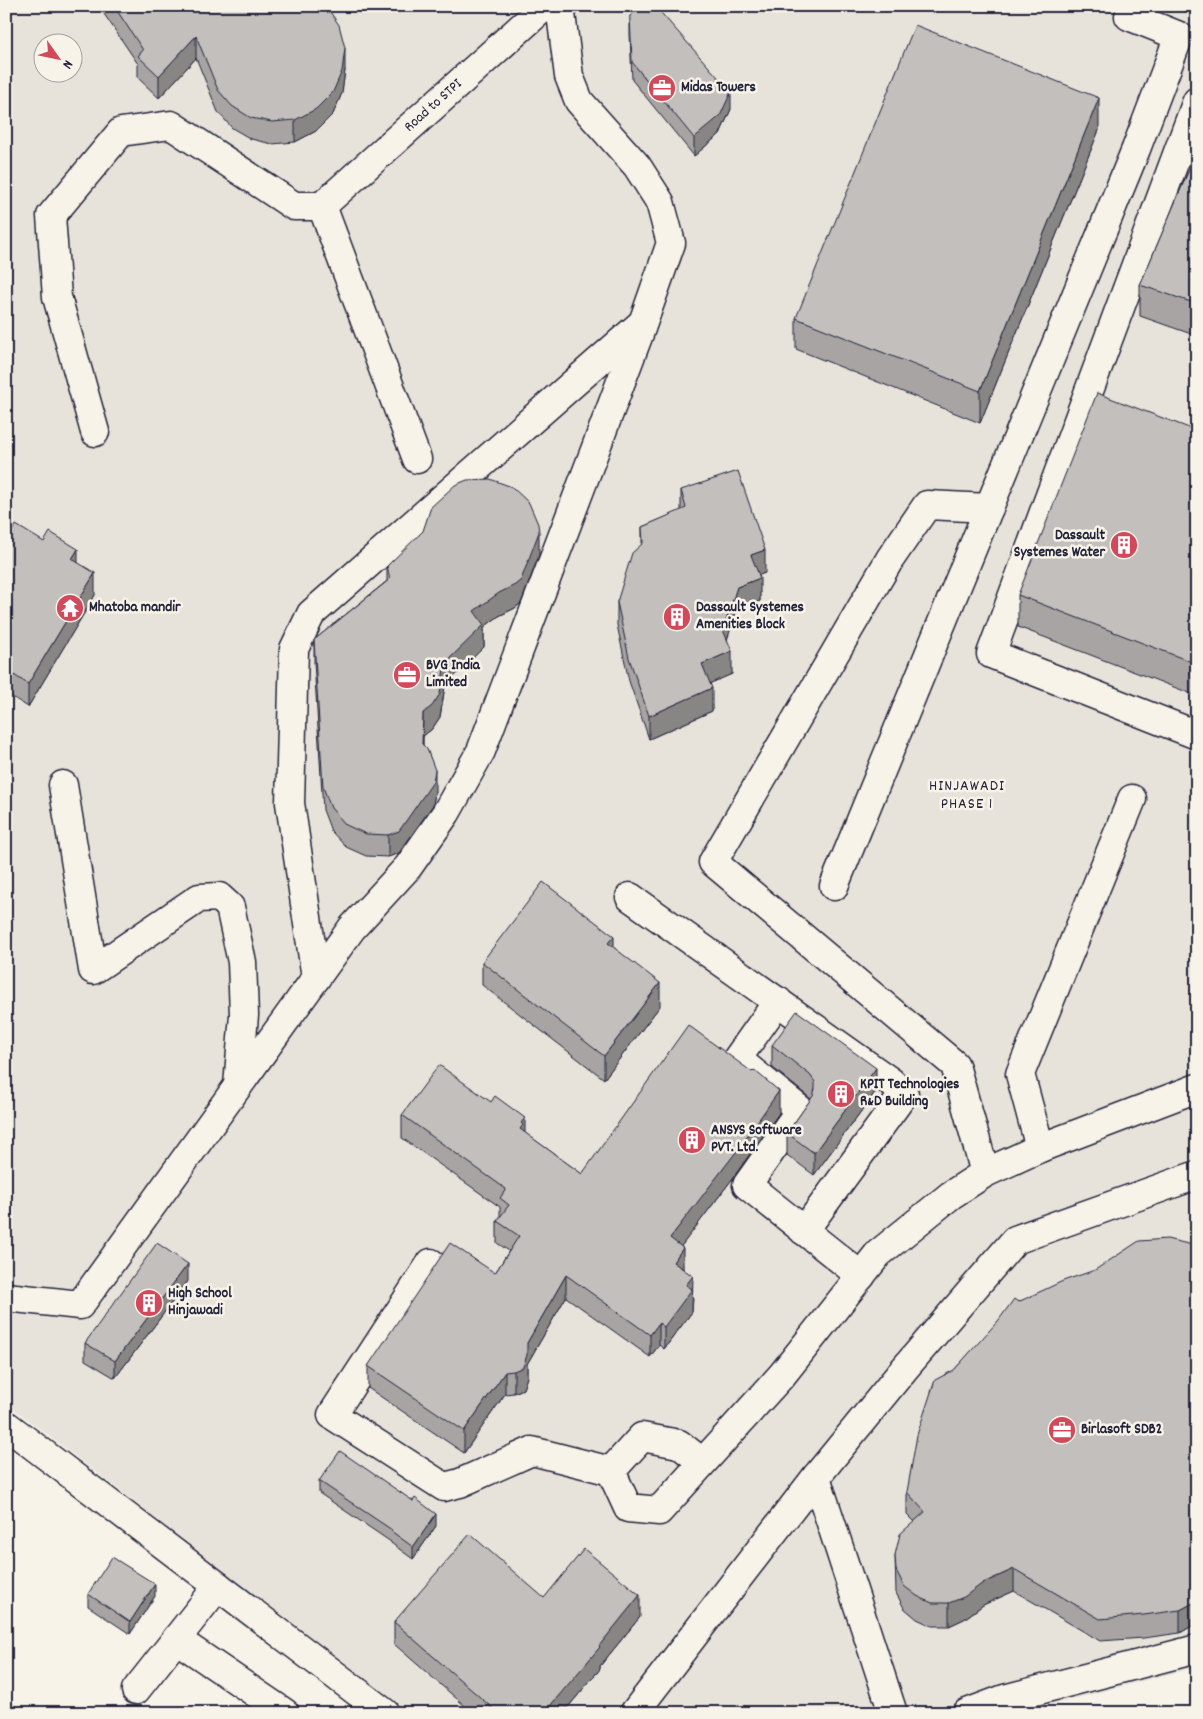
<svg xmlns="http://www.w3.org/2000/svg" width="1203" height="1719" font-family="Dekko,sans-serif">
<rect width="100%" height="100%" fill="#f7f3e8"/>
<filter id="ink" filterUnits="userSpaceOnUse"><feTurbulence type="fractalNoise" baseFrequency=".02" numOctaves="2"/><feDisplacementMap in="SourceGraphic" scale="10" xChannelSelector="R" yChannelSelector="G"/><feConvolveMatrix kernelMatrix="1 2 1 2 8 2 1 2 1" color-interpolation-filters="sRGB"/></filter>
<g filter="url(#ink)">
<!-- built -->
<path fill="#e7e3db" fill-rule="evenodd" d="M6,6H1197V1667L1019,1713H408L6,1403ZM42,42H72V72H42Z"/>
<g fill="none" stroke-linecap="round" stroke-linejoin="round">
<defs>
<g id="minor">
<polyline points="1197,101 991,654 1197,735"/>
<path id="s1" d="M322,206L545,6"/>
<polyline points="322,206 417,459"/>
<polyline points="95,432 57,297 51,216 121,132 171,125 294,206 322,206"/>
<polyline points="63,785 93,970 199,898 219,897 230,907 242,962 244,1015 238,1086"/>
<polyline points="834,886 1136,149 1179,36 1129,16"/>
<polyline points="630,897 891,1082 904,1094 804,1231"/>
<polyline points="316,978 290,803 294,649 311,614 640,325"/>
<polyline points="778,1001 737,1059 800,1110 747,1185 861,1276"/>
<polyline points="1040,1148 1020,1074 1132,799"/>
<polyline points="985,1173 955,1065 713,862 890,559 927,505 989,508"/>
<polyline points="431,1263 332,1415 444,1487 460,1483 532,1451 611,1471"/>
<polyline points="6,1297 80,1305 352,928 408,867 446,813 481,751 639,334 671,243 660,202 637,166 579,101 569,76 560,6"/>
<polyline points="6,1425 385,1713"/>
<polyline points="702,1462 679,1444 642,1437 611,1471 628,1508 659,1511 782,1375 878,1254 951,1195 985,1173 1040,1148 1197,1088"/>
<polyline points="816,1477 905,1368 1015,1240 1197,1175"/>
<polyline points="176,1639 285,1713"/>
<polyline points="136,1690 218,1586"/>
<polyline points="634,1713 816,1477 893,1713"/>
<polyline points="967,1713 1004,1699 1197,1649"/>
</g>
</defs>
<!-- minor casing -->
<use href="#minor" stroke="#22223b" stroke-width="31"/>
<!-- minor -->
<use href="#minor" stroke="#f7f3e8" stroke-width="28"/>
</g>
<!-- wall -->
<g fill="#a7a4a3" stroke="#22223b">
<polygon points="102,6 326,6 345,70 342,93 333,114 316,131 295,142 272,144 251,139 232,128 218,112 196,58 159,98 138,78 138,64 102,11"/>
<polygon points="630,16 731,109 720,134 694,156 632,80 630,34"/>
<polygon points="1099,130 980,423 796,349 796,318"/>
<polygon points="1197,151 1197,336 1140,316 1140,285"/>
<polygon points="1197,431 1197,696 1018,627 1018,595"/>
<polygon points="681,490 765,573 759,575 760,601 737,609 727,639 732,674 710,683 712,711 649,739 629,681 617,625 617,602 642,544 642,527 681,511"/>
<polygon points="6,541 78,563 95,595 28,707 6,693"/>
<polygon points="539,555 521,603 515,608 499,616 484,627 484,647 445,686 440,717 432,729 423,736 423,744 435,792 433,805 399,853 388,857 366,856 346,847 331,831 323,810 314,662 314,640 387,581 387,566"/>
<polygon points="614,948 660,1006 604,1079 482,985 482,962"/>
<polygon points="772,1045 876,1091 814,1175 787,1155 787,1133 811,1099 772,1067"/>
<polygon points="779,1113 733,1178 681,1246 683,1269 693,1298 692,1312 664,1349 659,1345 650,1357 566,1297 527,1364 527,1377 523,1389 514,1393 505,1394 464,1453 368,1388 368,1366 495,1273 509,1251 497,1243 497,1221 500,1217 500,1207 402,1138 402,1115 525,1133 582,1174"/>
<polygon points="1197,1246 1197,1623 1180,1633 1144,1638 1100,1641 1014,1591 983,1605 964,1619 949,1626 932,1626 917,1619 904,1608 896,1593 895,1555 914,1522 907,1515 907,1492 954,1370 1018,1302"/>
<polygon points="188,1281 115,1378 85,1360 85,1343"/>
<polygon points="319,1481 436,1526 413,1559 391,1543 391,1542 319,1493"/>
<polygon points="88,1594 155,1596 130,1634 88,1606"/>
<polygon points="544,1598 640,1617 600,1666 600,1669 563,1713 473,1713 394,1644 394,1622"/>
</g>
<!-- shaded-wall -->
<g fill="#888684" stroke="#22223b">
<polygon points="196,36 196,58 159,98 159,76"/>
<polygon points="345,48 345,70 342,93 333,114 316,131 295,142 295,120"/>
<polygon points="731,92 731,109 720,134 694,156 694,138"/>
<polygon points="1099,98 1099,130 980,423 980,391"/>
<polygon points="539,532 539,555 521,603 515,608 499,616 484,627 484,647 445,686 440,717 432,729 423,736 422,767 423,713 445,663 474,611"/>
<polygon points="78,549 78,572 72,559"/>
<polygon points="765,550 765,573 751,578 751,555"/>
<polygon points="95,573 95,595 28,707 28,684"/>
<polygon points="760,578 760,601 737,609 723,653 723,630 737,587"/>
<polygon points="732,651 732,674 702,687 702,664"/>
<polygon points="712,688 712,711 649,739 649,716"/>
<polygon points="435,770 435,792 433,805 399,853 388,857 388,835"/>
<polygon points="614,936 614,959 608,943"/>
<polygon points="660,983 660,1006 604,1079 604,1056"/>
<polygon points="876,1068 876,1091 814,1175 814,1153"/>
<polygon points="779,1091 779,1113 733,1178 670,1261 670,1238"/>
<polygon points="525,1118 525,1140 520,1129 521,1123"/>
<polygon points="683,1248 683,1270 673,1262"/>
<polygon points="188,1264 188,1281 115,1378 115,1361"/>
<polygon points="566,1275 566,1297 527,1364 527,1377 523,1389 514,1393 514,1371 527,1343"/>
<polygon points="693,1276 692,1312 664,1349 664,1327 686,1285"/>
<polygon points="659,1323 659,1345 650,1357 650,1335"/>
<polygon points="505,1372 505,1394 464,1453 464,1431"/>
<polygon points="436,1514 436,1526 413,1559 413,1547"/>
<polygon points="1014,1569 1014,1591 983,1605 964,1619 949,1626 949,1603 983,1583"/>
<polygon points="155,1584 155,1596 130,1634 130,1622"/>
<polygon points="640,1595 640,1617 600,1666 600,1669 563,1713 544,1713"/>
<polygon points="1197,1601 1197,1623 1180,1633 1180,1610"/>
</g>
<!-- building -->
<g fill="#c2bfbd" stroke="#22223b">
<polygon points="114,6 326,6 339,25 345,48 342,71 333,92 316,109 295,120 272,122 251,118 232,106 218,90 196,36 159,76 138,56 143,50"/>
<polygon points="641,6 655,6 731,92 720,116 694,138 632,62 630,16"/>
<polygon points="915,25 1099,98 980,391 796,318"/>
<polygon points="1197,151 1197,304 1140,285"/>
<polygon points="1097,393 1197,431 1197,664 1018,595"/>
<polygon points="738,471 765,550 751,555 760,578 737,587 723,630 732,651 702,664 712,688 649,716 629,658 617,602 632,553 643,543 642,527 686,508 681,490"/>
<polygon points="490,479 512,487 529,503 538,524 539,532 521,580 515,585 499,593 474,611 484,625 445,663 440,694 432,706 423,713 422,744 427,749 435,770 433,782 399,831 388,835 366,834 346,825 331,808 323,787 314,640 390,579 387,566 423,531 431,507 455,485 467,480"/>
<polygon points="16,525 44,542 50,532 78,549 72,559 95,573 28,684 6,670 6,541"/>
<polygon points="543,882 614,936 608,943 660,983 604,1056 482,962"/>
<polygon points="797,1011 876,1068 814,1153 787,1133 813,1096 815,1089 815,1082 810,1075 772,1045"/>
<polygon points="688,1025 752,1072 754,1070 779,1091 733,1156 670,1238 683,1248 673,1262 693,1276 686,1285 692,1289 664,1327 659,1323 650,1335 566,1275 527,1343 527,1355 523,1367 514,1371 505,1372 464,1431 368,1366 450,1243 495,1273 519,1236 497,1221 509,1205 500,1198 506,1189 402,1115 439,1065 491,1102 495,1096 525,1118 521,1123 523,1125 520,1129 582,1174"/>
<polygon points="1167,1239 1197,1246 1197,1601 1180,1610 1144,1615 1100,1619 1014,1569 983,1583 964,1597 949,1603 932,1603 917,1596 904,1586 896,1570 895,1555 900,1534 925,1512 907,1492 917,1435 935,1380 954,1370 998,1321 1014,1299 1018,1302 1063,1281 1095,1270 1139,1241"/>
<polygon points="157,1243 188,1264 115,1361 85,1343"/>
<polygon points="340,1451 413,1501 415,1498 436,1514 413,1547 391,1531 392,1530 319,1481"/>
<polygon points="470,1534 544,1598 584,1549 640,1595 599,1646 600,1647 544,1713 498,1713 394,1622"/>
<polygon points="112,1557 155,1584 130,1622 88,1594"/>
</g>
</g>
<!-- icons -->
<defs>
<symbol id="office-disc" viewBox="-11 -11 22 22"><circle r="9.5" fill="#d1495b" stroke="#f7f3e8"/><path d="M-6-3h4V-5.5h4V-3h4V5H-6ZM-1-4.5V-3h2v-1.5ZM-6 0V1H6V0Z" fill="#fff"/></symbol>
<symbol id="building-disc" viewBox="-11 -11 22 22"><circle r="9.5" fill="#d1495b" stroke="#f7f3e8"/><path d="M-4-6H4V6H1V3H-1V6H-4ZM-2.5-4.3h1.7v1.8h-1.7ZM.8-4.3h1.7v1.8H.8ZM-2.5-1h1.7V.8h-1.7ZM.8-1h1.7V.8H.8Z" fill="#fff"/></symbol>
<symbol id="temple-disc" viewBox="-11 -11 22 22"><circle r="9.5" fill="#d1495b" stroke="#f7f3e8"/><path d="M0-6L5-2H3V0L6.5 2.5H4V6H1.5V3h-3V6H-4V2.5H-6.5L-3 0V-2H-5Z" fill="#fff"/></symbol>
</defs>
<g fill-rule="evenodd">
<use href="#office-disc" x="646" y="72" width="32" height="32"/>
<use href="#building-disc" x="1108" y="529" width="32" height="32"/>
<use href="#temple-disc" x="54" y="592" width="32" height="32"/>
<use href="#building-disc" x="661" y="601" width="32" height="32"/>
<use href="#office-disc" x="391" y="659" width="32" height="32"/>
<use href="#building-disc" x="825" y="1078" width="32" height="32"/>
<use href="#building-disc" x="676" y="1124" width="32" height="32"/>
<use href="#building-disc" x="133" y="1287" width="32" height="32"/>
<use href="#office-disc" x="1046" y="1414" width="32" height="32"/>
</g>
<g text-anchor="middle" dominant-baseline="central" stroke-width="5" stroke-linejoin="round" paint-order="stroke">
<!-- poi labels -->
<g font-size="15" font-weight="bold" fill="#22223b" stroke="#f7f3e8" text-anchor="start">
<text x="681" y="88">Midas Towers</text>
<text x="1105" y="536" text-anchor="end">Dassault<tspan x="1105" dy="17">Systemes Water</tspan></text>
<text x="89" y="608">Mhatoba mandir</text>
<text x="696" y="608">Dassault Systemes<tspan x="696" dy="17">Amenities Block</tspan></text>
<text x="426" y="666">BVG India<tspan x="426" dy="17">Limited</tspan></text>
<text x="860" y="1085">KPIT Technologies<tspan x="860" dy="17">R&amp;D Building</tspan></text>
<text x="711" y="1131">ANSYS Software<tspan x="711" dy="17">PVT. Ltd.</tspan></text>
<text x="168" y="1294">High School<tspan x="168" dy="17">Hinjawadi</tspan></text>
<text x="1081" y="1430">Birlasoft SDB2</text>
</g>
<!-- street labels -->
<g font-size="15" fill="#22223b" stroke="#f7f3e8">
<text stroke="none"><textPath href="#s1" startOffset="150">Road to STPI</textPath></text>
</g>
<!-- neighbourhood labels -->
<g font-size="16" letter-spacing="1" fill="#22223b" stroke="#f7f3e8">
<text x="967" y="786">HINJAWADI<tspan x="967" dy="18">PHASE 1</tspan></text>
</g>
</g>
<!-- margin -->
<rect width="1203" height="1719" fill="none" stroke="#f7f3e8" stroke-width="25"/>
<rect x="12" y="12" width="1178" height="1694" fill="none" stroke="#22223b" stroke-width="2" filter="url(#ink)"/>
<!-- north arrow -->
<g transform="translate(58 58) rotate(123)"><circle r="24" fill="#f7f3e8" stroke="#a29fa3"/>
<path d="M0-4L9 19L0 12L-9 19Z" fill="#d1495b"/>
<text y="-8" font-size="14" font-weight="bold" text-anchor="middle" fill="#22223b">N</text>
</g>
</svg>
